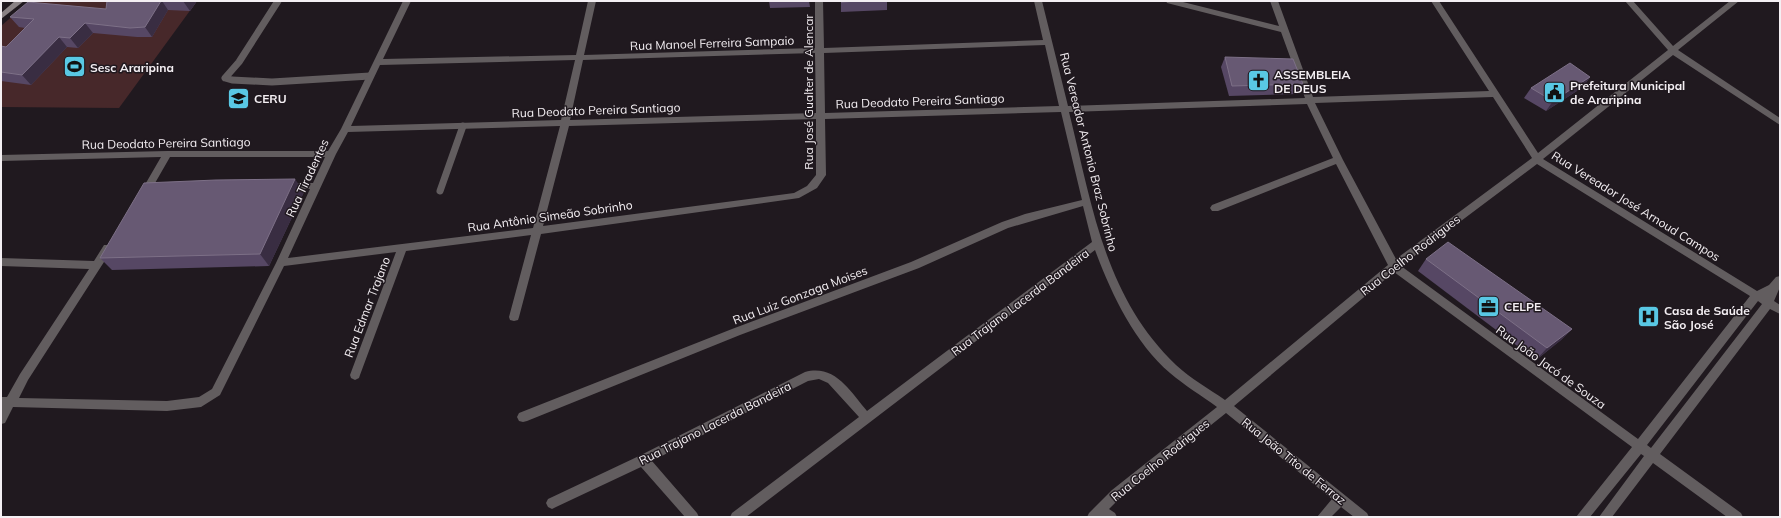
<svg xmlns="http://www.w3.org/2000/svg" width="1781" height="518" font-family="Mulish,sans-serif">
<rect width="100%" height="100%" fill="#20191f"/>
<!-- green -->
<polygon fill="#47282a" points="30,1 197,1 119,108 1,107 1,26"/>
<g fill="none" stroke-linecap="round" stroke-linejoin="round">
<!-- lane -->
<g stroke="#625d5f" stroke-width="7">
<polyline points="278,1 239,62 225,78 232,80 272,82 370,76"/>
<polyline points="440,191 463,126"/>
</g>
<!-- street -->
<path fill="#625d5f" fill-rule="evenodd" d="M403,1H411L383,59L576,55L588,1H596L584,55L815,48V1H823L824,48L1043,40L1034,1H1042L1068,106L1305,98L1281,32L1167,3L1166,1H1179L1279,26L1270,1H1278L1313,97L1489,91L1431,1H1439L1538,153L1668,50L1625,1H1633L1673,46L1730,1H1739L1678,50L1780,118V125L1673,55L1543,159L1757,291L1769,285L1776,277L1780,276V287L1774,301L1780,305V314L1770,309L1660,454L1741,513L1743,517H1727L1653,463L1612,517H1599L1644,456L1641,454L1590,517H1576L1632,447L1394,272L1234,406L1367,513L1369,517H1354L1341,507L1331,517H1317L1332,499L1226,413L1120,498L1109,509L1115,513L1117,517H1087L1089,513L1112,490L1217,407C1202,396 1184,385 1170,373C1134,342 1111,293 1095,250L746,517H730L732,513L859,417L828,383L819,379L808,381L652,461L697,513L699,517H685L641,467L556,507L552,509L548,507L546,503L548,499L639,456L805,372C835,364 850,391 867,411L1092,242L1083,206L1008,228L919,268L740,335L527,421L523,422L519,421L517,417L519,413L732,329L911,262L1002,222L1025,214L1082,200L1061,112L825,119L826,175L817,188L799,198L541,234L519,317L518,320L514,321L510,320L509,317L531,235L406,251L360,375L359,378L355,380L351,378L350,375L396,252L284,266L220,395L201,407L167,411L13,407L5,423L1,424V397H7L20,374L89,269L1,266V258L94,261L104,245H112L113,248L28,380L19,398L167,401L199,397L212,389L276,263L310,189H288L283,186L288,183H313L325,157H170L147,197L144,198L139,195L161,157L1,161V155L167,151H328L341,129ZM1045,45L1059,106L825,113L824,53ZM815,53L816,113L570,120L583,60ZM575,60L561,120L351,126L380,65ZM1493,97L1532,158L1396,259L1343,160L1315,103ZM1307,104L1333,158L1212,205L1210,208L1212,211H1218L1336,164L1388,265L1225,400C1209,389 1190,378 1176,365C1104,296 1092,204 1069,112ZM816,119V175L807,186L794,193L543,226L569,126ZM560,126L533,228L288,258L336,154L348,132ZM1537,164L1750,296L1638,439L1401,266ZM1758,301L1762,304L1651,448L1647,445Z"/>
<!-- secondary -->
<polygon fill="#8a8285" fill-rule="evenodd" points="15,1 24,1 1,19 1,13"/>
</g>
<!-- wall -->
<g fill="#564764">
<polygon points="107,1 197,1 190,11 168,10 152,37 137,37 93,33 78,48 67,47 31,85 1,81 1,46 6,47 25,28 19,27 10,17 106,9"/>
<polygon points="769,1 809,1 810,7 770,8"/>
<polygon points="841,1 887,1 887,10 841,12"/>
<polygon points="1225,57 1303,84 1299,94 1229,96 1221,67"/>
<polygon points="1590,77 1583,87 1546,111 1524,98 1531,88"/>
<polygon points="304,192 269,266 112,270 100,258"/>
<polygon points="1426,259 1572,329 1561,340 1536,360 1418,271"/>
</g>
<!-- shaded-wall -->
<g fill="#392d42">
<polygon points="161,1 162,1 168,10 152,37 145,27"/>
<polygon points="183,1 197,1 190,11"/>
<polygon points="85,23 93,33 78,48 70,38"/>
<polygon points="59,37 67,47 31,85 22,75"/>
<polygon points="1590,77 1583,87 1546,111 1553,101"/>
<polygon points="295,179 304,192 269,266 260,254"/>
<polygon points="1572,329 1561,340 1536,360 1547,348"/>
</g>
<!-- building -->
<g fill="#675973" stroke="#7d7087">
<polygon points="107,1 161,1 145,27 130,28 85,23 70,38 59,37 22,75 1,72 1,46 6,47 34,19 10,17 28,2 106,9"/>
<polygon points="841,1 860,1 841,2"/>
<polygon points="1225,57 1293,59 1303,84 1232,86"/>
<polygon points="1570,63 1590,77 1553,101 1531,88"/>
<polygon points="295,179 260,254 100,258 144,183 216,180"/>
<polygon points="1448,242 1572,329 1547,348 1426,259"/>
</g>
<!-- icons -->
<defs>
<symbol id="stadium-square" viewBox="-11 -11 22 22"><rect x="-9" y="-9" width="18" height="18" rx="4" fill="#59c8e4" stroke="#20191f"/><path d="M0-5a6.5 5 0 1 0 0 10a6.5 5 0 1 0 0-10ZM-3.5-1.8h7v3.6h-7Z" fill="#111"/></symbol>
<symbol id="church-square" viewBox="-11 -11 22 22"><rect x="-9" y="-9" width="18" height="18" rx="4" fill="#59c8e4" stroke="#20191f"/><path d="M-1.2-6h2.4v3.5h3.3v2.4h-3.3V6h-2.4V-.1h-3.3v-2.4h3.3Z" fill="#111"/></symbol>
<symbol id="civic-square" viewBox="-11 -11 22 22"><rect x="-9" y="-9" width="18" height="18" rx="4" fill="#59c8e4" stroke="#20191f"/><path d="M-.6-6.5H3V-4.5H.6V-3L4-1V1h2V6H-6V1h2V-1L-.6-3ZM-1.2 2.5V6h2.4V2.5Z" fill="#111"/></symbol>
<symbol id="school-square" viewBox="-11 -11 22 22"><rect x="-9" y="-9" width="18" height="18" rx="4" fill="#59c8e4" stroke="#20191f"/><path d="M0-5L7-2L0 1L-7-2ZM-4 1L0 2.5L4 1V4Q0 6-4 4Z" fill="#111"/></symbol>
<symbol id="office-square" viewBox="-11 -11 22 22"><rect x="-9" y="-9" width="18" height="18" rx="4" fill="#59c8e4" stroke="#20191f"/><path d="M-6-3h4V-5.5h4V-3h4V5H-6ZM-1-4.5V-3h2v-1.5ZM-6 0V1H6V0Z" fill="#111"/></symbol>
<symbol id="hospital-square" viewBox="-11 -11 22 22"><rect x="-9" y="-9" width="18" height="18" rx="4" fill="#59c8e4" stroke="#20191f"/><path d="M-5-5h3v3.5h4V-5h3V5h-3V1.5h-4V5h-3Z" fill="#111"/></symbol>
</defs>
<g fill-rule="evenodd">
<use href="#stadium-square" x="62" y="54" width="25" height="25"/>
<use href="#church-square" x="1246" y="68" width="25" height="25"/>
<use href="#civic-square" x="1542" y="80" width="25" height="25"/>
<use href="#school-square" x="226" y="86" width="25" height="25"/>
<use href="#office-square" x="1476" y="294" width="25" height="25"/>
<use href="#hospital-square" x="1636" y="304" width="25" height="25"/>
</g>
<g text-anchor="middle" dominant-baseline="central" stroke-width="3" stroke-linejoin="round" paint-order="stroke">
<!-- street labels -->
<g font-size="12" fill="#f4eff3" stroke="#20191f">
<text transform="translate(712 43) rotate(-2)">Rua Manoel Ferreira Sampaio</text>
<text transform="translate(808 92) rotate(-90)">Rua José Gualter de Alencar</text>
<text transform="translate(920 101) rotate(-2)">Rua Deodato Pereira Santiago</text>
<text transform="translate(596 110) rotate(-2)">Rua Deodato Pereira Santiago</text>
<text transform="translate(166 143) rotate(-1)">Rua Deodato Pereira Santiago</text>
<text transform="translate(1089 152) rotate(76)">Rua Vereador Antonio Braz Sobrinho</text>
<text transform="translate(307 178) rotate(-65)">Rua Tiradentes</text>
<text transform="translate(1636 206) rotate(32)">Rua Vereador José Arnoud Campos</text>
<text transform="translate(550 216) rotate(-8)">Rua Antônio Simeão Sobrinho</text>
<text transform="translate(1410 255) rotate(-38)">Rua Coelho Rodrigues</text>
<text transform="translate(800 295) rotate(-21)">Rua Luiz Gonzaga Moises</text>
<text transform="translate(1020 302) rotate(-37)">Rua Trajano Lacerda Bandeira</text>
<text transform="translate(367 307) rotate(-69)">Rua Edmar Trajano</text>
<text transform="translate(1551 367) rotate(36)">Rua João Jacó de Souza</text>
<text transform="translate(715 423) rotate(-27)">Rua Trajano Lacerda Bandeira</text>
<text transform="translate(1160 460) rotate(-39)">Rua Coelho Rodrigues</text>
<text transform="translate(1294 461) rotate(39)">Rua João Tito de Ferraz</text>
</g>
<!-- poi labels -->
<g font-size="12" font-weight="bold" fill="#f4eff3" stroke="#20191f" text-anchor="start">
<text x="90" y="67">Sesc Araripina</text>
<text x="1274" y="74">ASSEMBLEIA<tspan x="1274" dy="14">DE DEUS</tspan></text>
<text x="1570" y="85">Prefeitura Municipal<tspan x="1570" dy="14">de Araripina</tspan></text>
<text x="254" y="98">CERU</text>
<text x="1504" y="306">CELPE</text>
<text x="1664" y="310">Casa de Saúde<tspan x="1664" dy="14">São José</tspan></text>
</g>
</g>
<!-- border -->
<rect width="1781" height="518" fill="none" stroke="#f4eff3" stroke-width="4"/>
</svg>
